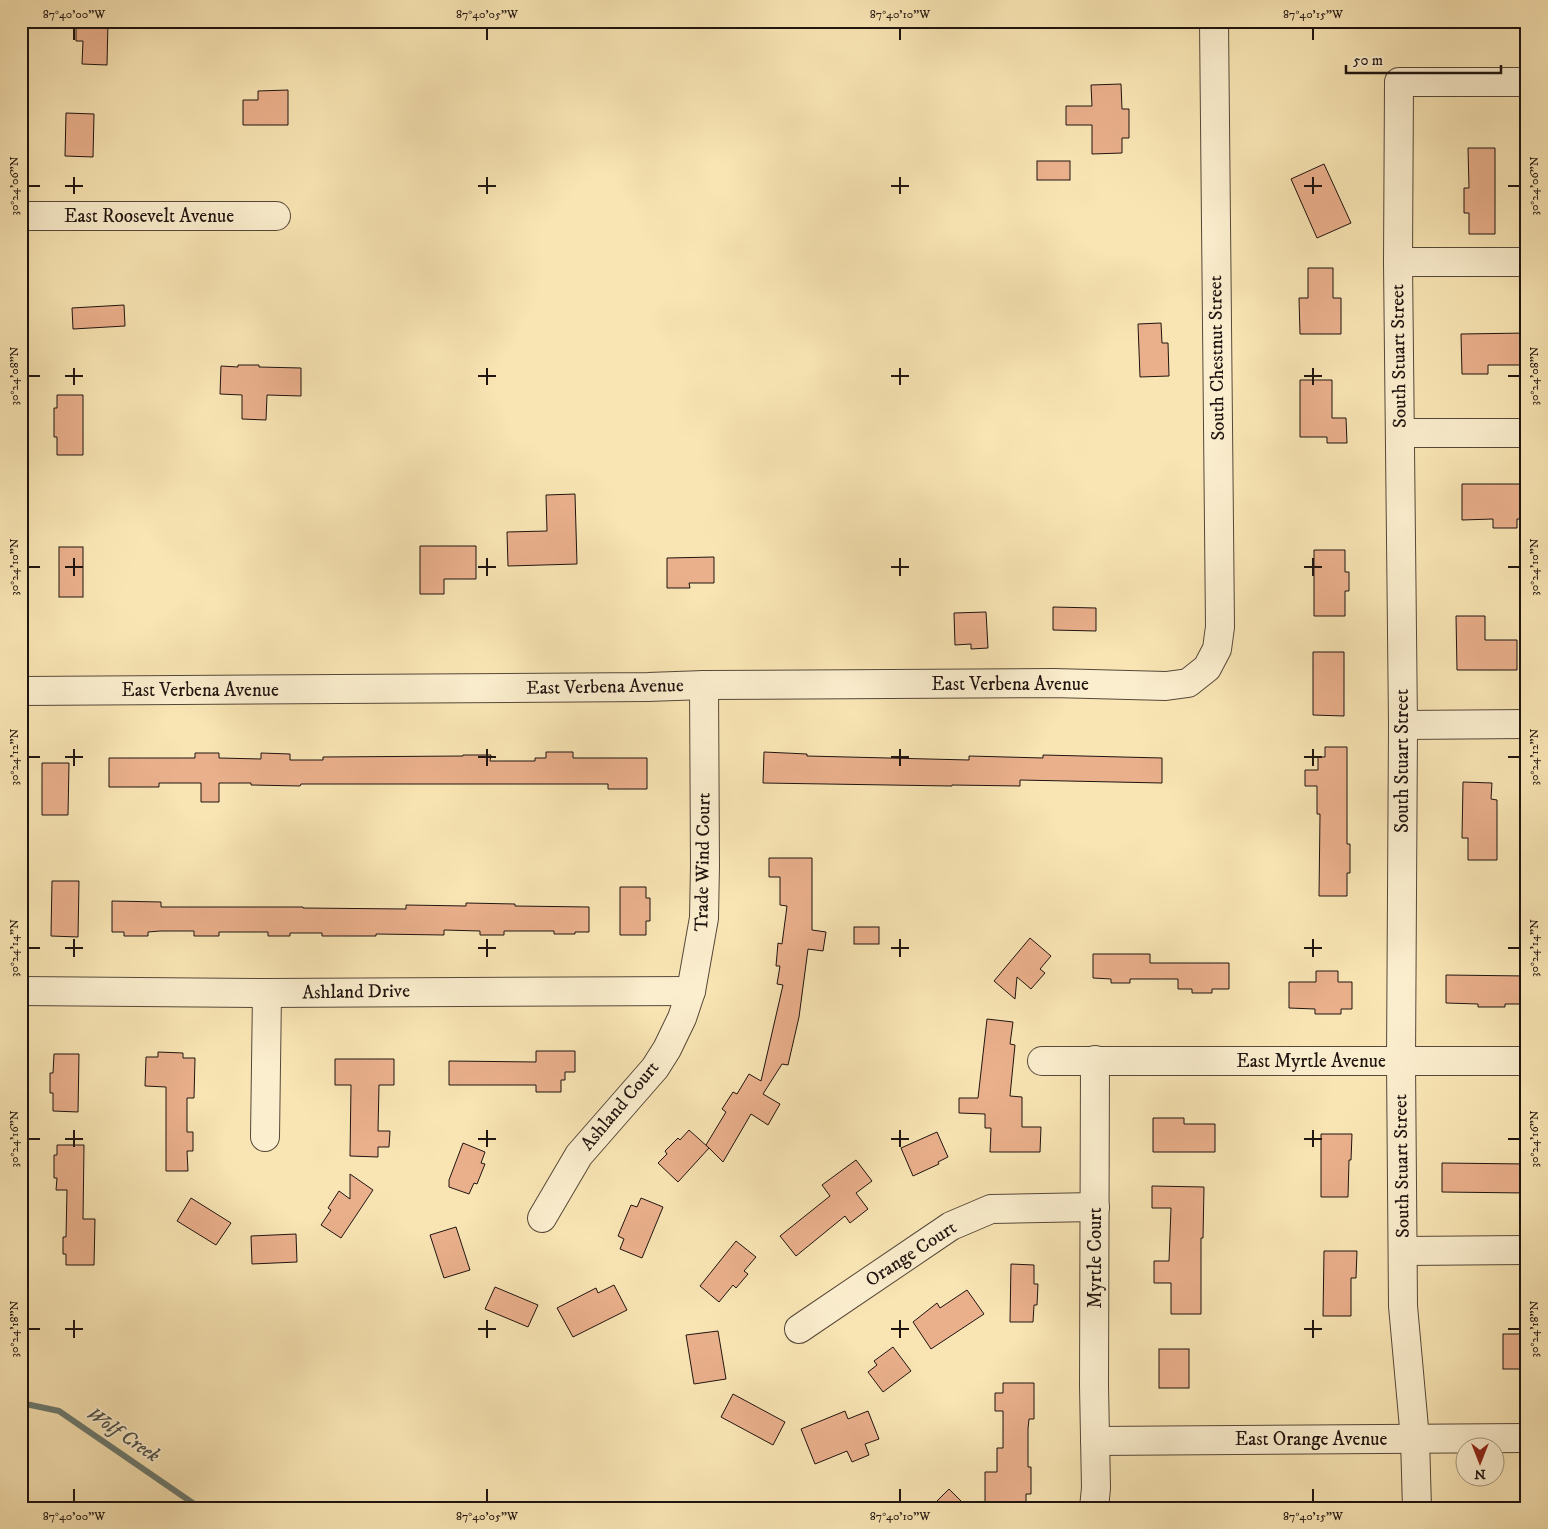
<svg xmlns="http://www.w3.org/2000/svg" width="1548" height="1529" font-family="'IM FELL DW Pica',serif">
<rect width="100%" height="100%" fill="#f9e5b4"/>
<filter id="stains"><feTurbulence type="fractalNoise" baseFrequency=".004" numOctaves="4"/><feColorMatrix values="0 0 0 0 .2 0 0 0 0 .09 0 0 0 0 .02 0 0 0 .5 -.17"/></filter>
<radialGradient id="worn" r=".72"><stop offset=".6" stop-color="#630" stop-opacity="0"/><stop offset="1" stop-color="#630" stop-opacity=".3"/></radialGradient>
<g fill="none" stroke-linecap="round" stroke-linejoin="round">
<!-- stream -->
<polyline stroke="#6b7a71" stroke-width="6" points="21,1403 59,1411 200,1508"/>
</g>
<!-- building -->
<g fill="#eab08c" stroke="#1f1410">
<polygon points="76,21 108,21 107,65 82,64 83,41 76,41"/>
<polygon points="1121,84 1122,109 1129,109 1129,138 1122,138 1122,153 1092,154 1092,125 1066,125 1066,106 1092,106 1091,85"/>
<polygon points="288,90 288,125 243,125 243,100 258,100 258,91"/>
<polygon points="66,113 94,114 93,157 65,156"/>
<polygon points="1468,148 1495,148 1495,234 1469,234 1469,213 1464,213 1464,188 1469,188"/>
<rect x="1037" y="161" width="33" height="19"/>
<polygon points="1324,164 1351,223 1317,238 1291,179"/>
<polygon points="1308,268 1333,268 1333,298 1341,298 1341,334 1300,334 1299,298 1308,298"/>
<polygon points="124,305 125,326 73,329 72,308"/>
<polygon points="1161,323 1162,343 1168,343 1169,376 1140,377 1138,324"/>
<polygon points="1527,333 1527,365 1488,365 1488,374 1462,374 1461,334"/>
<polygon points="238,365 259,365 259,367 301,368 301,396 267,395 266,420 242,419 242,395 220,394 221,366 238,367"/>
<polygon points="1300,380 1332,380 1332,418 1346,418 1347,443 1327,443 1327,437 1300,437"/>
<polygon points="57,395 83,395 83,455 57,455 57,437 54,437 54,408 57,408"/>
<polygon points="1462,484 1527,484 1527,519 1517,519 1517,528 1493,528 1493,519 1462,520"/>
<polygon points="575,494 577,564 508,566 507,532 547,531 546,495"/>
<polygon points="420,546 476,546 476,579 444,579 444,594 420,594"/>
<rect x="59" y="547" width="24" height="50"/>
<polygon points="1314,550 1345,550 1345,572 1349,572 1349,591 1345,591 1345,616 1314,616"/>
<polygon points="714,557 714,583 689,583 690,588 667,588 667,558"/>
<polygon points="1053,607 1096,608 1096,631 1053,630"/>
<polygon points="986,612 988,648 971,649 971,644 955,645 954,613"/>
<polygon points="1456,616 1485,616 1485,640 1517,640 1517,670 1457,670"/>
<polygon points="1313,652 1344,652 1344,716 1313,715"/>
<polygon points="1325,747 1347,747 1347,844 1350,844 1350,873 1347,873 1347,896 1319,896 1320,814 1317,814 1317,786 1305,786 1305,770 1318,770 1318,757 1325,757"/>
<polygon points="546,752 573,752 573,758 647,758 647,789 608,789 608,784 301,784 300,786 251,785 251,783 219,783 219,802 201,802 201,783 159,783 159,787 109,787 109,758 195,758 195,753 219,753 219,758 261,759 261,753 290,754 290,760 323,760 323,757 463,756 463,755 491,755 490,761 535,761 535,758 546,758"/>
<polygon points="764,752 807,754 807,756 969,760 969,756 1043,758 1043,755 1162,758 1162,783 1020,780 1020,786 952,785 952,786 763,783"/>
<polygon points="42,763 69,763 68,815 42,815"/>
<polygon points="1463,782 1492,783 1491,799 1497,800 1497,860 1468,860 1468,838 1462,838"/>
<polygon points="769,858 812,858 812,930 826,932 823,951 808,949 799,1017 788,1065 782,1064 763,1094 780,1104 768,1125 751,1114 723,1162 706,1145 726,1112 722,1109 733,1092 737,1094 749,1074 761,1081 783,985 777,984 780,966 776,966 778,943 782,944 787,906 780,905 780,877 769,877"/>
<polygon points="52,881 79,881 78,937 51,936"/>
<polygon points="620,887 646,887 646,898 650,898 650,921 646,921 646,935 620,935"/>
<polygon points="112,901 161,902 161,907 303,907 303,908 406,909 406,905 466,906 466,903 515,904 515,906 589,907 589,932 575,932 575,934 554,934 554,931 504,931 504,935 480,935 480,931 444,930 444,935 376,934 376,936 322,936 322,933 290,933 290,936 268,936 268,932 219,932 219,936 194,936 194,931 160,931 148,932 148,936 124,936 124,932 112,932"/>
<rect x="854" y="927" width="25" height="17"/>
<polygon points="1030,938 1051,956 1040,969 1045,973 1031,989 1017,977 1015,999 994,981"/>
<polygon points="1093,954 1150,954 1150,963 1229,963 1229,989 1212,989 1212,993 1192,993 1192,989 1178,989 1178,979 1130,979 1130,983 1111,983 1111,979 1093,978"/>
<polygon points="1316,971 1338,971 1338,982 1352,982 1352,1009 1341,1009 1341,1014 1315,1014 1315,1009 1289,1008 1289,982 1316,982"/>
<polygon points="1446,975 1527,976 1527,1004 1505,1004 1505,1007 1478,1007 1478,1004 1446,1003"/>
<polygon points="987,1019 1013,1022 1010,1044 1015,1045 1010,1096 1022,1097 1022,1127 1041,1127 1040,1152 990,1152 991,1128 985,1128 985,1114 959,1113 959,1098 978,1098"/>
<polygon points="536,1051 575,1051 575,1072 565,1072 565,1080 561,1080 561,1092 536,1092 536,1085 449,1085 449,1061 536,1062"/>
<polygon points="158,1052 183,1053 183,1058 195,1058 194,1098 187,1098 187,1132 193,1132 193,1151 187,1151 188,1171 166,1171 166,1087 145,1086 146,1057 158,1057"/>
<polygon points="54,1054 79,1054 78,1112 53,1111 53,1093 50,1093 50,1073 53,1073"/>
<polygon points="335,1059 394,1059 394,1085 379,1085 378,1131 390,1131 389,1147 378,1147 378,1157 350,1156 351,1085 335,1085"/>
<polygon points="1153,1118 1184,1118 1184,1124 1215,1124 1215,1152 1153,1152"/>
<polygon points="689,1130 709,1148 678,1182 658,1163 667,1154 665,1151 678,1138 680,1140"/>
<polygon points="937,1132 948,1157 938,1162 939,1164 913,1176 901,1148"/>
<polygon points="1321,1134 1352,1134 1351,1160 1349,1160 1348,1197 1321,1197"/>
<polygon points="463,1143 485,1152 481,1163 485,1164 477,1184 474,1183 469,1194 449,1187 449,1180"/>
<polygon points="57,1145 84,1145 83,1219 95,1219 94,1265 66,1265 66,1254 63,1254 63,1237 66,1237 67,1190 56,1190 57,1178 54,1178 54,1155 57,1155"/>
<polygon points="856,1160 872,1181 856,1193 868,1209 850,1223 845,1216 796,1256 780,1236 830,1196 822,1185"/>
<polygon points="1442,1163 1527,1164 1527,1193 1442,1192"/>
<polygon points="350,1174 373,1190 341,1238 321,1225 331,1210 328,1208 339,1191 350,1199"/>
<polygon points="1152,1186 1204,1187 1203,1238 1201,1238 1201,1314 1171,1314 1171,1283 1154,1283 1154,1261 1169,1261 1171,1208 1152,1208"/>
<polygon points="191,1198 231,1223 216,1245 177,1221"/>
<polygon points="641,1198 663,1207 642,1258 620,1249 624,1239 618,1236 631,1205 637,1207"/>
<polygon points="456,1227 470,1270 444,1278 430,1235"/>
<polygon points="296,1234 297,1262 252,1264 251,1236"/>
<polygon points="736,1241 756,1257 744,1271 748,1274 736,1288 733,1285 719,1302 700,1286"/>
<polygon points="1324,1251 1357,1251 1356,1278 1351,1278 1351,1316 1323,1316"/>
<polygon points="1011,1264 1034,1265 1034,1284 1038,1284 1037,1305 1034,1305 1033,1322 1010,1322"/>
<polygon points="614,1285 627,1310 573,1337 557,1308 596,1288 598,1293"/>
<polygon points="495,1287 538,1305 528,1327 485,1309"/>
<polygon points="967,1290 984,1314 931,1349 913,1322 937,1303 940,1308"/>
<polygon points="718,1331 726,1379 694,1384 686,1335"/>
<rect x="1503" y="1334" width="24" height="35"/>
<polygon points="893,1347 911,1371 883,1392 868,1372 877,1365 874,1361"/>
<rect x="1159" y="1349" width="30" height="39"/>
<polygon points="1003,1383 1034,1383 1034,1419 1029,1419 1028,1429 1028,1467 1031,1467 1031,1494 1026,1494 1026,1508 985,1508 985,1472 997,1472 997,1448 1003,1448 1003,1411 995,1411 995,1393 1003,1393"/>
<polygon points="733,1394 785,1422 773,1445 721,1417"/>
<polygon points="845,1411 848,1419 868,1411 879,1439 865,1444 869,1455 852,1462 847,1451 815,1464 801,1429"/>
<polygon points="949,1489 968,1508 930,1508"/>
</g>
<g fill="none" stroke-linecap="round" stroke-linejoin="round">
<defs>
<g id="minor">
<polyline points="21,216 276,216"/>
<polyline points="1398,262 1527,262"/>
<polyline points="1400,433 1527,433"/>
<polyline points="21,691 648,687 704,685 1053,683 1166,686 1188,683 1207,668 1217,649 1220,627 1214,21"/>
<polyline points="1403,725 1527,724"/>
<polyline points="21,991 267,993 691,991"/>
<polyline points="1042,1061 1527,1061"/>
<polyline points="265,1137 267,993"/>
<polyline points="542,1218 579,1155 655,1068 667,1049 682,1018 691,991 704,918 705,865 704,685"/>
<polyline points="1403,1251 1527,1250"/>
<polyline points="799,1329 951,1226 991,1209 1095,1207"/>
<polyline points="1095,1441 1527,1438"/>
<polyline points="1094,1508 1096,1488 1094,1386 1095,1060"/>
<polyline points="1417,1508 1415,1439 1403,1306 1401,1062 1403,725 1398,262 1399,82 1527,82"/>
</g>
</defs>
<!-- minor casing -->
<use href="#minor" stroke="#564839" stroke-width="30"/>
<!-- minor -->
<use href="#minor" stroke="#fbeece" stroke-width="28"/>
</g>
<!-- ticks -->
<path fill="none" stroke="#1f1410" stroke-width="2" d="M74,28V40M487,28V40M900,28V40M1313,28V40M74,177V194M487,177V194M900,177V194M1313,177V194M28,186H40M65,186H83M478,186H496M891,186H909M1304,186H1322M1508,186H1520M74,368V385M487,368V385M900,368V385M1313,368V385M28,376H40M65,376H83M478,376H496M891,376H909M1304,376H1322M1508,376H1520M74,558V576M487,558V576M900,558V576M1313,558V576M28,567H40M65,567H83M478,567H496M891,567H909M1304,567H1322M1508,567H1520M74,749V766M487,749V766M900,749V766M1313,749V766M28,757H40M65,757H83M478,757H496M891,757H909M1304,757H1322M1508,757H1520M74,939V957M487,939V957M900,939V957M1313,939V957M28,948H40M65,948H83M478,948H496M891,948H909M1304,948H1322M1508,948H1520M74,1130V1147M487,1130V1147M900,1130V1147M1313,1130V1147M28,1139H40M65,1139H83M478,1139H496M891,1139H909M1304,1139H1322M1508,1139H1520M74,1320V1338M487,1320V1338M900,1320V1338M1313,1320V1338M28,1329H40M65,1329H83M478,1329H496M891,1329H909M1304,1329H1322M1508,1329H1520M74,1489V1502M487,1489V1502M900,1489V1502M1313,1489V1502"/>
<g text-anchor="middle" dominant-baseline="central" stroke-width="4" stroke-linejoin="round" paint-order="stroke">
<!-- street labels -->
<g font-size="19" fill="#1f1410" stroke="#fbeece">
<text x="149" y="216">East Roosevelt Avenue</text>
<text transform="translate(1399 356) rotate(-91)">South Stuart Street</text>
<text transform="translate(1217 358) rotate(-91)">South Chestnut Street</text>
<text x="1010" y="684">East Verbena Avenue</text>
<text transform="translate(605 687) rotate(-1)">East Verbena Avenue</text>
<text x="200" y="690">East Verbena Avenue</text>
<text transform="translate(1402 761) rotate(-90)">South Stuart Street</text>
<text transform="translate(703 862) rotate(-89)">Trade Wind Court</text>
<text transform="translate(356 992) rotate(-1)">Ashland Drive</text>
<text x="1311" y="1061">East Myrtle Avenue</text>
<text transform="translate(620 1106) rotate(-50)">Ashland Court</text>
<text transform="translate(1402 1166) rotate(-91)">South Stuart Street</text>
<text transform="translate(911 1254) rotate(-33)">Orange Court</text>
<text transform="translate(1095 1258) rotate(-90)">Myrtle Court</text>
<text x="1311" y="1439">East Orange Avenue</text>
</g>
<!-- water labels -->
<g font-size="20" font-style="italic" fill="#4b5049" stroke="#fbeece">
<text transform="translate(123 1435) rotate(34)">Wolf Creek</text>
</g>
</g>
<!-- margin -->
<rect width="1548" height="1529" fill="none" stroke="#f9e5b4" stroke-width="55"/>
<!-- north arrow -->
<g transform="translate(1480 1462) rotate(180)"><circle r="24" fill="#fbeece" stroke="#a39782"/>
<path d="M0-4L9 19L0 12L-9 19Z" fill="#8f2418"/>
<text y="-8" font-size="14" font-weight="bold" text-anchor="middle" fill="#1f1410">N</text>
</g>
<!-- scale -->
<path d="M1346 65v8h155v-8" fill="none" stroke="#1f1410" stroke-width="2.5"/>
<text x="1353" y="65" font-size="15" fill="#1f1410" stroke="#fbeece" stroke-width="4" paint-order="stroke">50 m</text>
<rect x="28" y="28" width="1492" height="1474" fill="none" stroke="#1f1410" stroke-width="2"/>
<g font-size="12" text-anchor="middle" fill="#1f1410">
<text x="74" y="18">87°40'00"W</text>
<text x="487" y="18">87°40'05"W</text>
<text x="900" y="18">87°40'10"W</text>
<text x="1313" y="18">87°40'15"W</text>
<text transform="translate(1534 186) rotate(-90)" y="4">30°24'06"N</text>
<text transform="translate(14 186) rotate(-90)" y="4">30°24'06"N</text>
<text transform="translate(1534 376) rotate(-90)" y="4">30°24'08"N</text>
<text transform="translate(14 376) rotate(-90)" y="4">30°24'08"N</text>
<text transform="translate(1534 567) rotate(-90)" y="4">30°24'10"N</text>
<text transform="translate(14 567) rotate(-90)" y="4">30°24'10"N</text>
<text transform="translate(1534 757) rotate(-90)" y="4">30°24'12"N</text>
<text transform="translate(14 757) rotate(-90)" y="4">30°24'12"N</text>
<text transform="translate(1534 948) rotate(-90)" y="4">30°24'14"N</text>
<text transform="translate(14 948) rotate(-90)" y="4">30°24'14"N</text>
<text transform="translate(1534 1139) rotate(-90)" y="4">30°24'16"N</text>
<text transform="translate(14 1139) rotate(-90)" y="4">30°24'16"N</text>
<text transform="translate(1534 1329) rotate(-90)" y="4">30°24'18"N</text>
<text transform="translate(14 1329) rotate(-90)" y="4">30°24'18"N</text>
<text x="74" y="1520">87°40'00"W</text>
<text x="487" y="1520">87°40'05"W</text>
<text x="900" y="1520">87°40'10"W</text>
<text x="1313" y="1520">87°40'15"W</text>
</g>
<rect width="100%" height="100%" filter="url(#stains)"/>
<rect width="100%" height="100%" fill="url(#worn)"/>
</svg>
